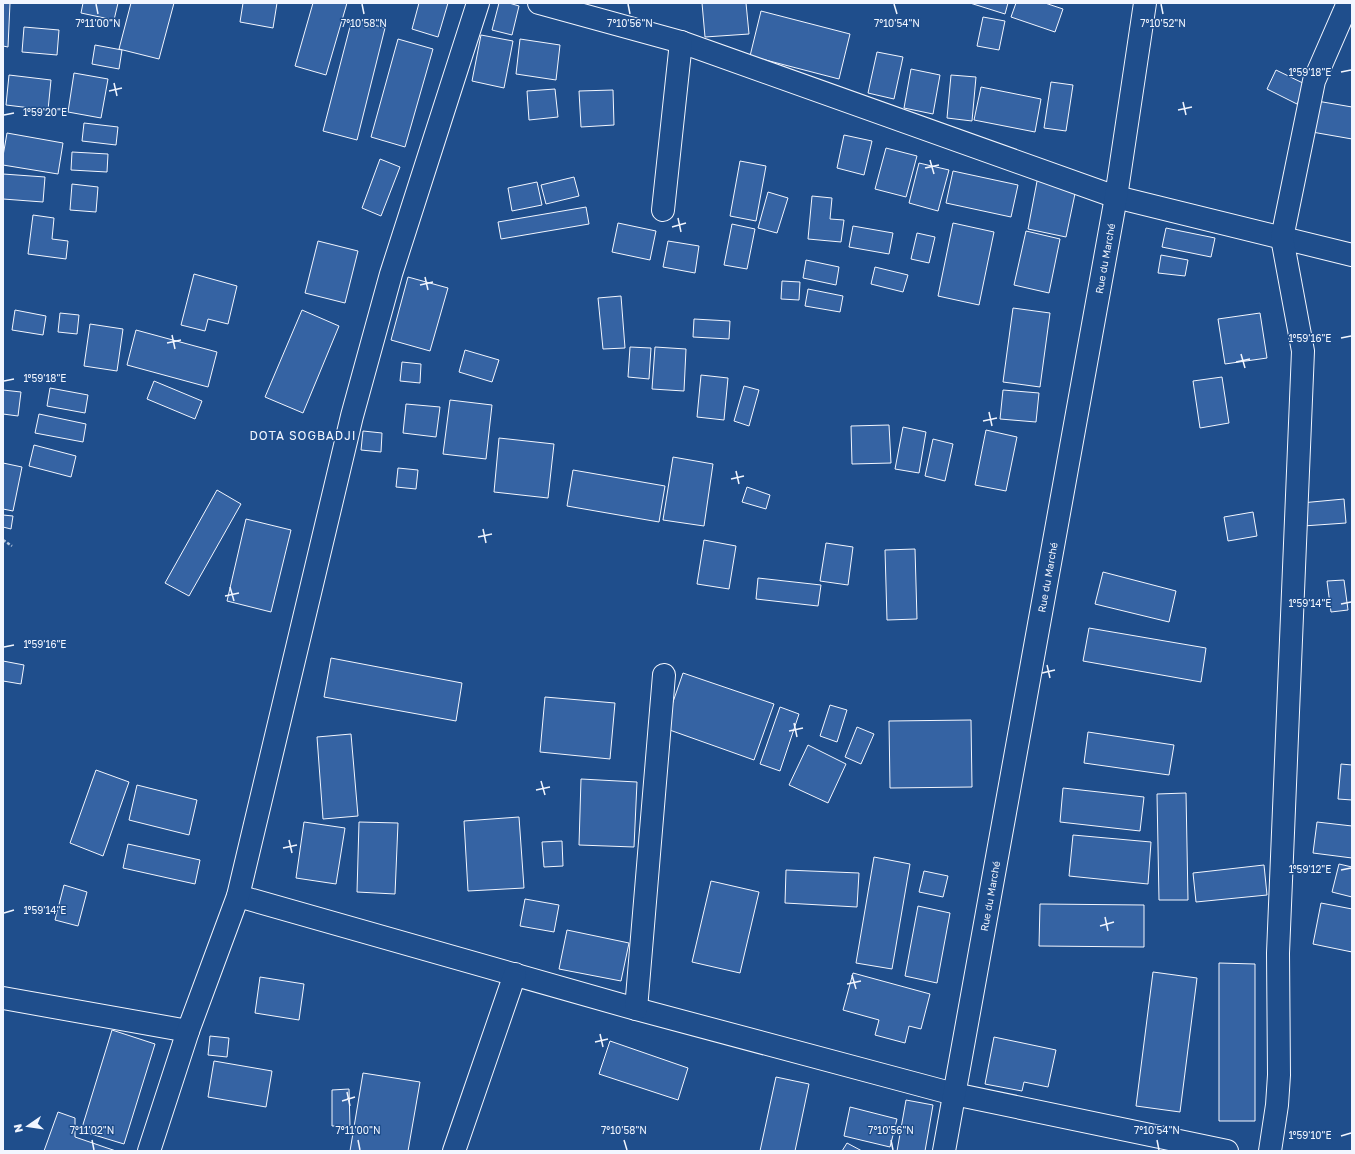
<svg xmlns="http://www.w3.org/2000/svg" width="1355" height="1154" font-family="'Golos Text',sans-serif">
<rect width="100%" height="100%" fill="#1f4e8c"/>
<!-- building -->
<g fill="#3563a3" stroke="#f2f6ff">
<polygon points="3,3 10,3 8,47 3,46"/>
<polygon points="83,3 118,3 114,20 81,13"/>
<polygon points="131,3 174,3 159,59 119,49"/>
<polygon points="243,3 277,3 273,28 240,22"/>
<polygon points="313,3 347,3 326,75 295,66"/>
<polygon points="419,3 448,3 438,37 412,29"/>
<polygon points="499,3 509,3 519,6 512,35 492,30"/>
<polygon points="702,3 746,3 749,34 705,37"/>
<polygon points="970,3 1008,3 1005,14"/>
<polygon points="1016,3 1045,3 1063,9 1055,32 1011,17"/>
<polygon points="761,11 850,34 839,79 750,56"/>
<polygon points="983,17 1005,21 999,50 977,46"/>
<polygon points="352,19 385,28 357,140 323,131"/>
<polygon points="24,27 59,30 57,55 22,52"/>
<polygon points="481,35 513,41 504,88 472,81"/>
<polygon points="398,39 433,49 405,147 371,137"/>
<polygon points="520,39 560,45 556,80 516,74"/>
<polygon points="95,45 122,50 119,69 92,64"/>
<polygon points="877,52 903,57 894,99 868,93"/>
<polygon points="911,69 940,75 933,114 904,108"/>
<polygon points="1276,70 1307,85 1297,104 1267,89"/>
<polygon points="74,73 108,79 101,118 68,112"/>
<polygon points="9,75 51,80 48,110 6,105"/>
<polygon points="951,75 976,77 972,121 947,118"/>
<polygon points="1051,82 1073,85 1066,131 1044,128"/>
<polygon points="981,87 1041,99 1035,132 974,120"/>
<polygon points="555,89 558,117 529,120 527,91"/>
<polygon points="613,90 614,125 581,127 579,91"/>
<polygon points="1317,101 1352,107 1352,139 1312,132"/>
<polygon points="84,123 118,127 116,145 82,141"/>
<polygon points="7,133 63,143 58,174 3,165 3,156"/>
<polygon points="844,135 872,141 864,175 837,168"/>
<polygon points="886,148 917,156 906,197 875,189"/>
<polygon points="72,152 108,154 107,172 71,170"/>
<polygon points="380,159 400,167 381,216 362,208"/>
<polygon points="740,161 766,166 756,221 730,216"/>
<polygon points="919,163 949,170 938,211 909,203"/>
<polygon points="953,171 1018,185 1011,217 946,203"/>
<polygon points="3,174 45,177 43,202 3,199"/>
<polygon points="1038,176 1077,184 1066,237 1028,229"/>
<polygon points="574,177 579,196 546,204 541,185"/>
<polygon points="537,182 542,205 512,211 508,188"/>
<polygon points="72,184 98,187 96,212 70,210"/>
<polygon points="768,192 788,198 777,233 758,228"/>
<polygon points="812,196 832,198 830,219 844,220 841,242 808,239"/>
<polygon points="586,207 589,224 501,239 498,222"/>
<polygon points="33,215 54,218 52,239 68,241 66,259 28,254"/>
<polygon points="618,223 656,231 650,260 612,252"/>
<polygon points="953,223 994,232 979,305 938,296"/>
<polygon points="732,224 755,229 747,269 724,265"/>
<polygon points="853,226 893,233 889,254 849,247"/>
<polygon points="1166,228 1215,238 1211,257 1162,247"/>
<polygon points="1026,231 1060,239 1049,293 1014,285"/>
<polygon points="917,233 935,237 929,263 911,259"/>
<polygon points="318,241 358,251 345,303 305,293"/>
<polygon points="668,241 699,246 695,273 663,267"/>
<polygon points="1161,255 1188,260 1185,276 1158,273"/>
<polygon points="806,260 839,267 836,285 803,278"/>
<polygon points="875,267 908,275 903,292 871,284"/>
<polygon points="194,274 237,286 228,324 208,319 205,331 181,325"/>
<polygon points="408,277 448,288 430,351 391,340"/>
<polygon points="782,281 800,282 799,300 781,299"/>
<polygon points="808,289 843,296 840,312 805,306"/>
<polygon points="621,296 625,348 603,349 598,298"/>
<polygon points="1013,308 1050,313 1040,387 1003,382"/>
<polygon points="15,310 46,316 43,335 12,330"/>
<polygon points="302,310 339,326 303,413 265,397"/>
<polygon points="60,313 79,315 77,334 58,332"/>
<polygon points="1260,313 1267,358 1225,364 1218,319"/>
<polygon points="694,319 730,321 729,339 693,337"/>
<polygon points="90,324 123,329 117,371 84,366"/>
<polygon points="136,330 217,352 208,387 127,365"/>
<polygon points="630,347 651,348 649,379 628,377"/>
<polygon points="655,347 686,349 684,391 652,389"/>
<polygon points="465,350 499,360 492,382 459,372"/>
<polygon points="402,362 421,364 420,383 400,381"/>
<polygon points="701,375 728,378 724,420 697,417"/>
<polygon points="1222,377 1229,423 1200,428 1193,381"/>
<polygon points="154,381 202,401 195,419 147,399"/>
<polygon points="744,386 759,390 749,426 734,421"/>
<polygon points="50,388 88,395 85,413 47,406"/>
<polygon points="3,390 21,392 18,416 3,414"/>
<polygon points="1003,390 1039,393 1036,422 1000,419"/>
<polygon points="450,400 492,405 486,459 443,454"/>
<polygon points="406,404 440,407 436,437 403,433"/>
<polygon points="39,414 86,424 83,442 35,433"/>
<polygon points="889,425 891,463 852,464 851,426"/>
<polygon points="903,427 926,432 919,473 895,469"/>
<polygon points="986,430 1017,437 1006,491 975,485"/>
<polygon points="363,431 382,433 381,452 361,450"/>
<polygon points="499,438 554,444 548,498 494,492"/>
<polygon points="933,439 953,444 945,481 925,476"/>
<polygon points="34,445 76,456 71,477 29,466"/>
<polygon points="673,457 713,464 704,526 663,520"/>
<polygon points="3,463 22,467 13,511 3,509"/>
<polygon points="398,468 418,470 416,489 396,487"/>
<polygon points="573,470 665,486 659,522 567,506"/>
<polygon points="747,487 770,495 766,509 742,502"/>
<polygon points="217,490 241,504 189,596 165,583"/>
<polygon points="1344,499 1346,523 1303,526 1301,503"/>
<polygon points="1253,512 1257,536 1228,541 1224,517"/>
<polygon points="3,515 13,516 11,529 3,527"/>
<polygon points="246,519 291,530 271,612 227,601"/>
<polygon points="704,540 736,546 729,589 697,584"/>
<polygon points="826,543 853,547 848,585 820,581"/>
<polygon points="915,549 917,619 887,620 885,550"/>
<polygon points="1103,572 1176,591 1169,622 1095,604"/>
<polygon points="758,578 821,585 818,606 756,599"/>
<polygon points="1344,580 1348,610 1331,612 1327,581"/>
<polygon points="1089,628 1206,648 1201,682 1083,661"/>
<polygon points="331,658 462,683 456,721 324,697"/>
<polygon points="3,661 24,665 21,684 3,681"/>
<polygon points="683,673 774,704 754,760 664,728"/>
<polygon points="545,697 615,703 610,759 540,752"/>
<polygon points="830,705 847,710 837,742 820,736"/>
<polygon points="780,707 799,714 780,771 760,764"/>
<polygon points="971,720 972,787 890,788 889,721"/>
<polygon points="857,727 874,734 861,764 845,757"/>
<polygon points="1088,732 1174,745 1169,775 1084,763"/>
<polygon points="351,734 358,816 323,819 317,737"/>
<polygon points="808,745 846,764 828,803 789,785"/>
<polygon points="1341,764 1352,765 1352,800 1338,799"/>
<polygon points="96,770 129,782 103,856 70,843"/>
<polygon points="581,779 637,782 634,847 579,845"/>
<polygon points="137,785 197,800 189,835 129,820"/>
<polygon points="1063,788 1144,797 1140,831 1060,822"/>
<polygon points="1186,793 1188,900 1159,900 1157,794"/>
<polygon points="519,817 524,888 468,891 464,821"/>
<polygon points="304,822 345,828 336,884 296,878"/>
<polygon points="359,822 398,823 395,894 357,892"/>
<polygon points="1317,822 1352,826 1352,858 1313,853"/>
<polygon points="1073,835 1151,842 1148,884 1069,876"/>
<polygon points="562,841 563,866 544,867 542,842"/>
<polygon points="128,844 200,860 195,884 123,868"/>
<polygon points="874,857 910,864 892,969 856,963"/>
<polygon points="1339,864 1352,867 1352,897 1332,892"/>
<polygon points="1264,865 1267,895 1196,902 1193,873"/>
<polygon points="786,870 859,873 857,907 785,903"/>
<polygon points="924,871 948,876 943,897 919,892"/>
<polygon points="711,881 759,892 740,973 692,962"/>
<polygon points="64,885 87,892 78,926 55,920"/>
<polygon points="525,899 559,905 554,932 520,926"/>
<polygon points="1321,903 1352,909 1352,952 1313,944"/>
<polygon points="1040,904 1144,905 1144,947 1039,946"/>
<polygon points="918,906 950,913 937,983 905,976"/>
<polygon points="567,930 629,943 621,981 559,969"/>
<polygon points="1219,963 1255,964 1255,1121 1219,1121"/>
<polygon points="1153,972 1197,978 1180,1112 1136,1106"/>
<polygon points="853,973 930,994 921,1029 909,1026 905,1043 875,1035 879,1020 843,1010"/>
<polygon points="260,977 304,984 299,1020 255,1013"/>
<polygon points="112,1030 155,1044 124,1144 81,1131"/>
<polygon points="210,1036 229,1038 227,1057 208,1055"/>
<polygon points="994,1037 1056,1050 1048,1087 1024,1082 1022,1091 985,1084"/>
<polygon points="610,1041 688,1068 678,1100 599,1074"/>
<polygon points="214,1061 272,1071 266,1107 208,1097"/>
<polygon points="363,1073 420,1082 408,1151 350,1151"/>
<polygon points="776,1077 809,1084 795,1151 760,1151"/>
<polygon points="349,1089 350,1126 332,1126 332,1090"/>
<polygon points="906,1100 933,1105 925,1151 897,1151"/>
<polygon points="850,1107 897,1119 890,1147 844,1136"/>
<polygon points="58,1112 75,1118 75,1137 116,1151 44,1151"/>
<polygon points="847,1143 862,1151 842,1151"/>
</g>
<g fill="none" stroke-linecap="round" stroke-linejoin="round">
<defs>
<g id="minor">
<polyline points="539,3 681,42 1116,197 1352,255"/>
<polyline points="663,210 681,42"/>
<polyline points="238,896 636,1009 954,1094 1227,1151"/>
<polyline points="3,998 188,1031"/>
<polyline points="636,1009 664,675"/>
<polyline points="149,1151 188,1031 238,896 352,416 391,274 478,3"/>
<polyline points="454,1151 515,974"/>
<path id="s1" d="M944,1151L1116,197L1145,3"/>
<polyline points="1270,1151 1277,1105 1279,1075 1278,953 1303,351 1282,238 1314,81 1348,3"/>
</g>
</defs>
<!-- minor casing -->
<use href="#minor" stroke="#f2f6ff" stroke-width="24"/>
<!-- path -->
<polyline stroke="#b3c4dc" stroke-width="2.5" stroke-dasharray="3 2" stroke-linecap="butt" points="3,540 12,546"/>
<!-- minor -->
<use href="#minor" stroke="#1f4e8c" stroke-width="22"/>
</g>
<!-- ticks -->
<path fill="none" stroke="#f2f6ff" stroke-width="1.5" d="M96,4L98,14M362,4L364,14M628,4L630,14M894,4L897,14M1161,4L1163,14M1341,72L1351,70M114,83L117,96M109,91L122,88M1183,102L1186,115M1178,110L1192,107M4,115L14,113M930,160L934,174M925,168L939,165M678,218L681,232M672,227L686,223M425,277L428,290M420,285L433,282M172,335L175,349M1341,338L1351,336M167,343L181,340M1241,354L1245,368M1236,362L1250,359M4,381L14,379M989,412L992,426M983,421L997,418M736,471L739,484M731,479L744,476M483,529L486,543M478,537L492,534M230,587L234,601M225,596L239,593M1341,604L1351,602M4,647L14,645M1047,665L1050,678M1042,673L1055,670M794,723L797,737M789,731L803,728M541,781L545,795M536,790L550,787M289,840L292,853M283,848L297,845M1341,870L1351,868M4,913L14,910M1105,917L1108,931M1100,926L1114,922M852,975L856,989M847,984L861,981M600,1034L603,1047M595,1042L608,1039M347,1092L350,1106M342,1101L355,1097M1341,1136L1351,1133M92,1140L94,1150M358,1140L360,1150M624,1140L627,1150M891,1140L893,1150M1157,1140L1159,1150"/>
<g text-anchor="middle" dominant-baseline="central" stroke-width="3" stroke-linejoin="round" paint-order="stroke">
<!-- street labels -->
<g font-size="10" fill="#f2f6ff" stroke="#1f4e8c">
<text stroke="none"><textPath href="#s1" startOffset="907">Rue du Marché</textPath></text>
<text stroke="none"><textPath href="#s1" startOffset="583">Rue du Marché</textPath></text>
<text stroke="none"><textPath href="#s1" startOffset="259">Rue du Marché</textPath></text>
</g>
<!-- quarter labels -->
<g font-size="12" letter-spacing="1" fill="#f2f6ff" stroke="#1f4e8c">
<text x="303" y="435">DOTA SOGBADJI</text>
</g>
</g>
<g font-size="10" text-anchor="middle" fill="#f2f6ff" stroke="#1f4e8c" stroke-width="3" stroke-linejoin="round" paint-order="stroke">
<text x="98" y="27">7°11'00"N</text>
<text x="364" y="27">7°10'58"N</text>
<text x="630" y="27">7°10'56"N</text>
<text x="897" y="27">7°10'54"N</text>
<text x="1163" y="27">7°10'52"N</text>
<text x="1310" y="76">1°59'18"E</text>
<text x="45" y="116">1°59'20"E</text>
<text x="1310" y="342">1°59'16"E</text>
<text x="45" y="382">1°59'18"E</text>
<text x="1310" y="607">1°59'14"E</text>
<text x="45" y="648">1°59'16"E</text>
<text x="1310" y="873">1°59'12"E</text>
<text x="45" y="914">1°59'14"E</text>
<text x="92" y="1134">7°11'02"N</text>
<text x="358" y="1134">7°11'00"N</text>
<text x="624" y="1134">7°10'58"N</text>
<text x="891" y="1134">7°10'56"N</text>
<text x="1157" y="1134">7°10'54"N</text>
<text x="1310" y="1139">1°59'10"E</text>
</g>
<!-- border -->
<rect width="1355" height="1154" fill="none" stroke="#f2f6ff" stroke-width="8"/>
<!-- north arrow -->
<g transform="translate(28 1126) rotate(257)" stroke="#1f4e8c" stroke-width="3" paint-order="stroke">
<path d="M0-3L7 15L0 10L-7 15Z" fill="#f2f6ff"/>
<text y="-6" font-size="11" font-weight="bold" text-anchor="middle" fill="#f2f6ff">N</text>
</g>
</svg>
